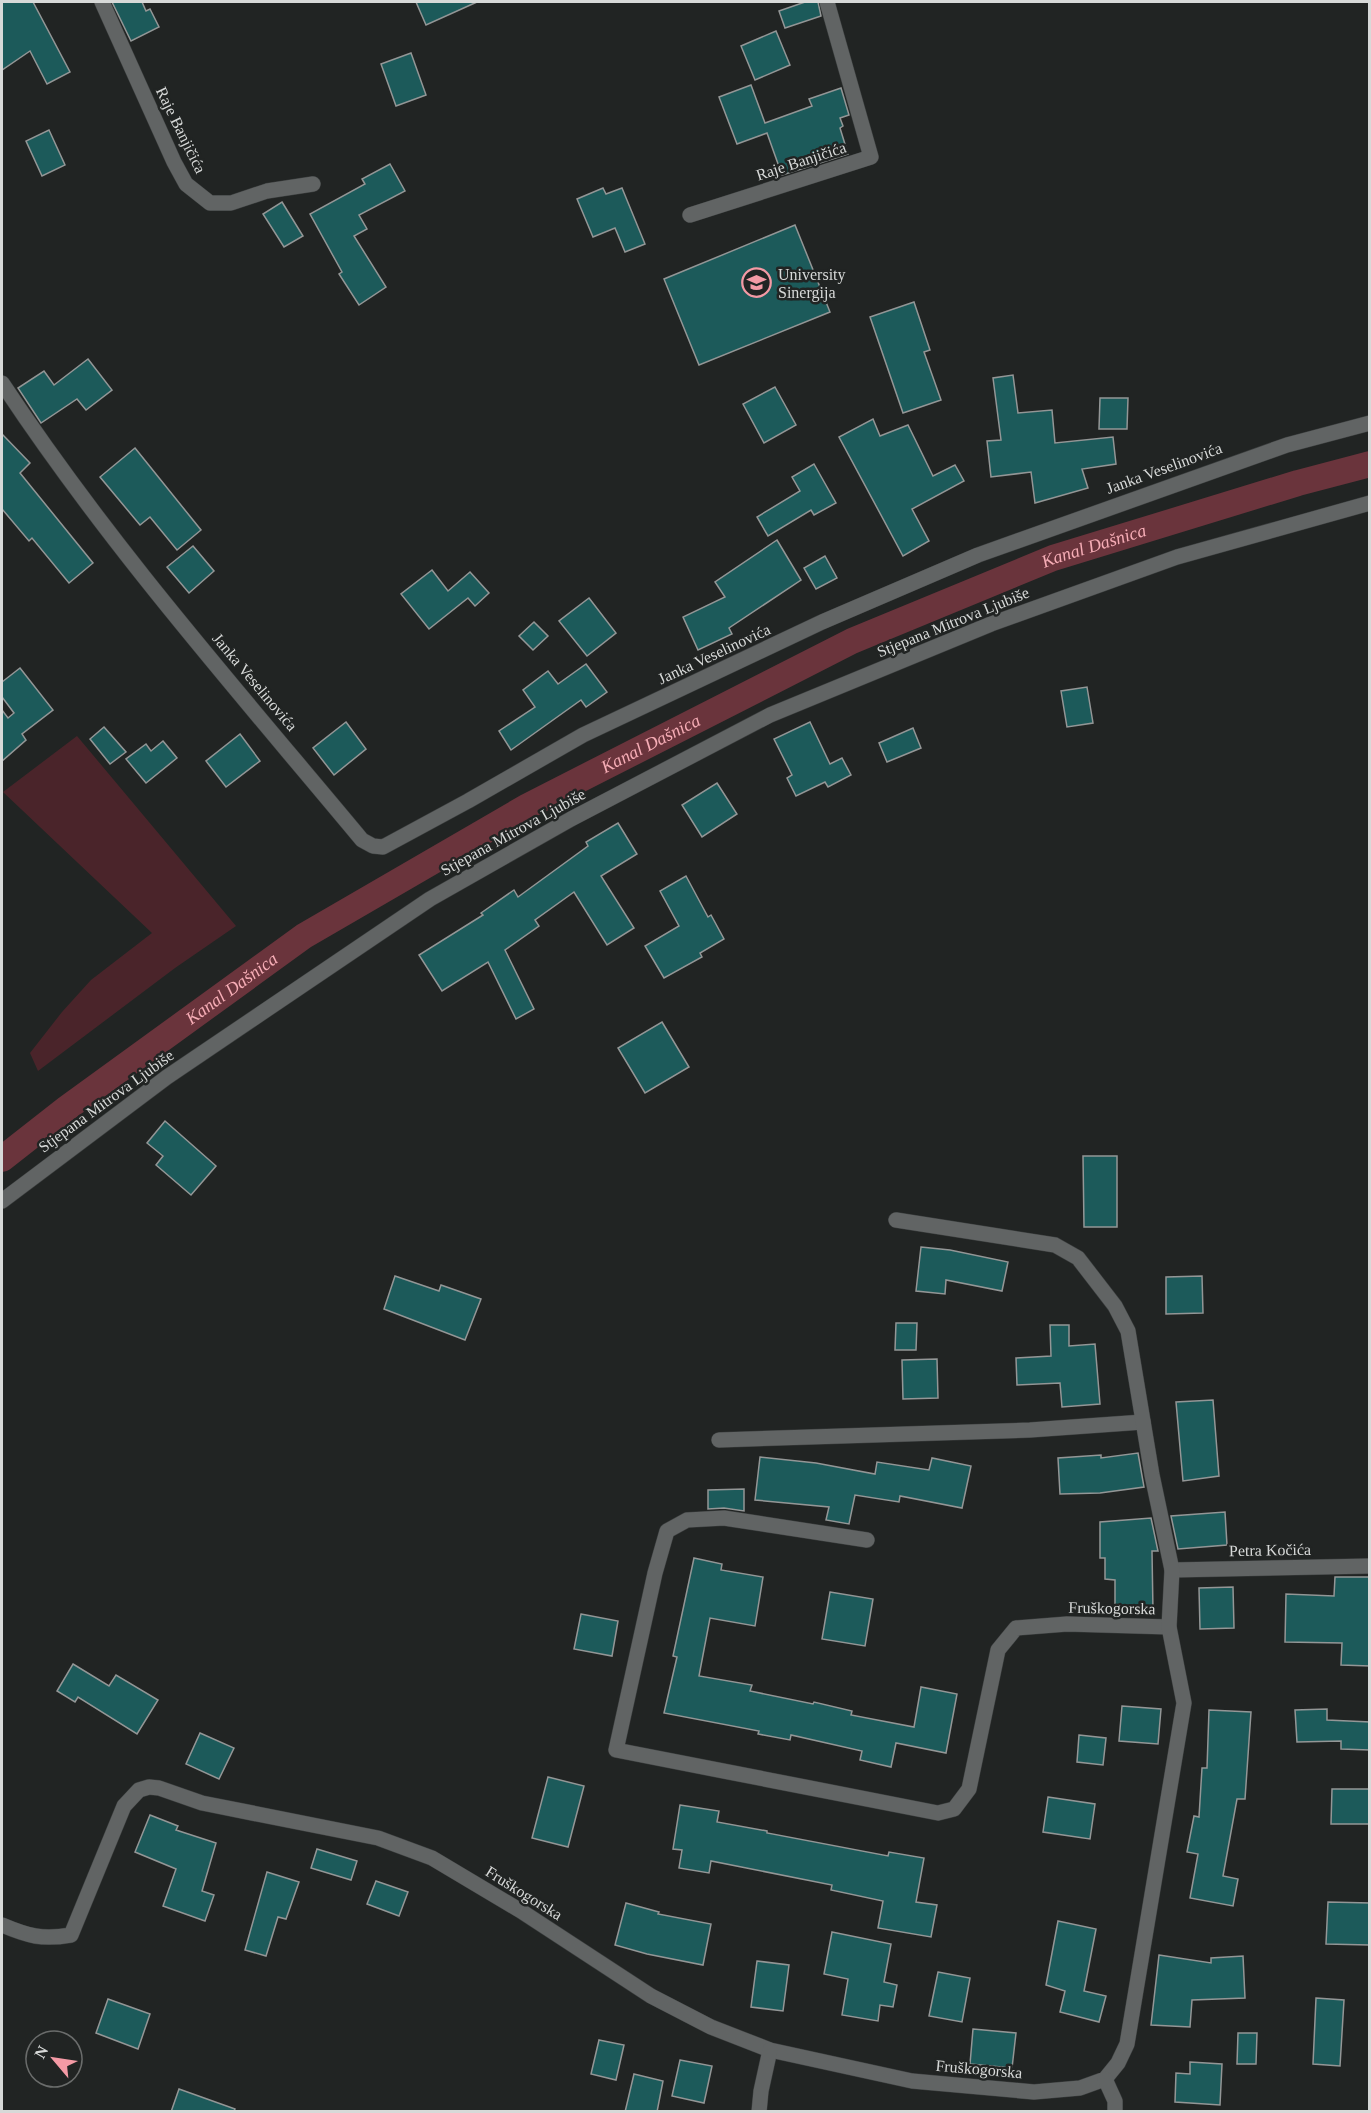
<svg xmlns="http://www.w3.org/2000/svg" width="1371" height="2113" font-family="'Times New Roman',serif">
<rect width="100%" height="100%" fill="#212423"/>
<!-- green -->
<polygon fill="#4a242a" points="77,736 236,926 175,968 38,1071 30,1053 62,1012 91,980 152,933 3,792"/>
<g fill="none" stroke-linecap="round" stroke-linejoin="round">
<!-- canal -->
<path stroke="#6a343c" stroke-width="26" id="s1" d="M2,1159L67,1108L304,936L528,806L852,641L1053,558L1298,483L1370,464"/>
</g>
<!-- building -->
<g fill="#1c5a5a" stroke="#939696" stroke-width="1.5">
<polygon points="2,2 33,2 70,72 47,84 30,51 2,70"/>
<polygon points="112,2 142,2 146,11 150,9 159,27 131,41"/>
<polygon points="416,2 477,2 426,25"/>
<polygon points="805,2 818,2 821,16 785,28 779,11"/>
<polygon points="776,31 790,65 755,80 741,46"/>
<polygon points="411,53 426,95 396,106 381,64"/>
<polygon points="751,85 765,123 812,106 809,99 841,88 849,115 840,118 843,126 840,128 848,154 782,175 767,133 737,144 719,97"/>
<polygon points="49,130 65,165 42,176 26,141"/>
<polygon points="390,164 405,191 359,215 367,229 354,236 386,287 359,305 339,274 342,272 310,214 365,184 362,179"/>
<polygon points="603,188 606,194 622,188 645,244 625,252 615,228 593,237 577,199"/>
<polygon points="282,202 303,236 284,247 263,214"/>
<polygon points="795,225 830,312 699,365 664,279"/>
<polygon points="914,302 930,350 924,352 941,400 903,413 870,317"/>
<polygon points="88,359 112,390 86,410 77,399 41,423 18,388 44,371 54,385"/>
<polygon points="1013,375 1018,413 1052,410 1055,443 1113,437 1116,464 1082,469 1088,488 1035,503 1031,472 991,477 987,441 1001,440 993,378"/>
<polygon points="775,387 796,425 764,443 743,404"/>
<polygon points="1100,398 1128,398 1127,429 1099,429"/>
<polygon points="873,419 880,436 908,425 933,476 955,465 964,481 912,509 929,541 903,556 839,437"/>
<polygon points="2,434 30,463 20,473 93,563 69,583 32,538 29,541 2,509"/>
<polygon points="135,448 201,530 177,550 150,517 140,525 100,477"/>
<polygon points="814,464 836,503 814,515 811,510 768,536 757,517 800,491 792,477"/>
<polygon points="777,540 801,580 729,628 732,634 698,650 683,617 725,597 715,582"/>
<polygon points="193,546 214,571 189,593 167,567"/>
<polygon points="825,556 837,578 816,589 804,568"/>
<polygon points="432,570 448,591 470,572 489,593 475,606 468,598 429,629 401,594"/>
<polygon points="589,598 616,633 587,656 559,621"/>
<polygon points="534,622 548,636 533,650 519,636"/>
<polygon points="586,664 607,692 586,707 581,700 511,750 499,731 535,707 523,690 548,671 558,684"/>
<polygon points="20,668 53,710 22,734 26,740 2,761 2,710 8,718 14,713 2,697 2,682"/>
<polygon points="1087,687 1093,723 1067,727 1061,691"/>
<polygon points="346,722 366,749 334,775 313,748"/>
<polygon points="810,722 830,764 842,758 851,775 828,787 825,782 796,796 787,778 792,775 774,739"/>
<polygon points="104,727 126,752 110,764 90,739"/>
<polygon points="913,728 921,748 887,762 879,743"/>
<polygon points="240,734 260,761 226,787 206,761"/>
<polygon points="163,741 177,758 146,783 126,759 146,744 151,751"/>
<polygon points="717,783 737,814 702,837 682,805"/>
<polygon points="618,823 637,854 601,876 634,928 607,945 574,892 535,920 539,926 505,950 534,1009 516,1019 488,962 442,991 419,955 483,915 481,913 514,890 518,897 588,846 586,842"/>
<polygon points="686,876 708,917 711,915 724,939 700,953 702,957 664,978 645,946 679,926 660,891"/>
<polygon points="662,1022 689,1067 645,1093 618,1048"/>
<polygon points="165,1121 216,1166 191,1195 156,1165 163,1156 147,1143"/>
<polygon points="1083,1156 1117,1156 1117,1227 1084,1227"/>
<polygon points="921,1247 950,1250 1008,1262 1002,1291 946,1280 945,1294 916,1291"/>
<polygon points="395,1276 439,1291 441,1285 481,1299 465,1340 384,1309"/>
<polygon points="1202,1276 1203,1313 1166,1314 1166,1277"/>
<polygon points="896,1323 917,1323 916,1350 895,1350"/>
<polygon points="1050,1325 1069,1325 1069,1346 1095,1344 1100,1404 1062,1407 1060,1383 1017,1385 1016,1358 1051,1356"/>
<polygon points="937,1359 938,1398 903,1399 902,1360"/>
<polygon points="1213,1400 1219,1476 1183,1481 1176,1402"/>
<polygon points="1138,1453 1144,1487 1100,1493 1060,1494 1058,1458 1101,1455 1101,1458"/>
<polygon points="760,1457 816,1463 875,1474 877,1462 929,1470 932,1458 971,1466 962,1508 900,1496 899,1502 855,1495 849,1524 826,1520 829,1507 755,1500"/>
<polygon points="744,1489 744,1511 724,1508 708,1509 708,1490"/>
<polygon points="1225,1512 1227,1545 1178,1549 1171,1516"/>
<polygon points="1151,1518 1158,1551 1152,1551 1153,1612 1115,1613 1115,1580 1105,1579 1105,1558 1100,1558 1100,1522"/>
<polygon points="694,1558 722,1564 721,1570 763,1577 755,1626 710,1618 699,1676 752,1685 750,1691 813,1704 814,1702 852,1711 851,1715 914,1727 921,1687 957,1694 946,1753 896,1743 891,1767 860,1760 862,1751 791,1735 790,1740 758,1734 759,1731 664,1713 677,1657 673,1656"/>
<polygon points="1335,1577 1370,1577 1370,1666 1341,1665 1342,1643 1285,1642 1286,1594 1334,1596"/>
<polygon points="1233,1587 1234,1628 1200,1629 1199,1588"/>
<polygon points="830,1592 873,1599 865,1646 822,1639"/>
<polygon points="581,1614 618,1621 612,1656 574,1649"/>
<polygon points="73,1664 109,1686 116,1675 158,1700 137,1734 78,1697 75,1702 57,1691"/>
<polygon points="1122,1706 1161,1709 1158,1744 1119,1741"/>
<polygon points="1327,1709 1327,1720 1370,1722 1370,1750 1341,1749 1341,1741 1297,1742 1295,1710"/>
<polygon points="1209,1710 1251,1712 1245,1799 1237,1799 1223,1876 1238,1879 1233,1906 1190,1898 1198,1854 1187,1852 1194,1816 1199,1817 1202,1768 1207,1768"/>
<polygon points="200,1733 234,1748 219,1779 186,1764"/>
<polygon points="1079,1735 1106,1738 1103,1765 1077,1762"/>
<polygon points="548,1777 584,1786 568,1847 532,1838"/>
<polygon points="1332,1789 1370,1789 1370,1824 1331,1824"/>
<polygon points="1048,1797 1095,1804 1090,1839 1043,1832"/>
<polygon points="680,1805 719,1811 717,1822 767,1831 767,1833 888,1856 889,1852 924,1858 916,1902 937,1905 931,1937 878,1928 883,1901 831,1890 832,1885 711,1861 709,1873 679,1868 682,1850 673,1849"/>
<polygon points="150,1815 178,1826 176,1830 216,1843 202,1891 214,1895 205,1921 163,1906 176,1869 135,1852"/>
<polygon points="317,1849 357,1861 351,1880 311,1868"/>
<polygon points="267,1872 299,1882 286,1919 278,1917 266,1956 245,1950"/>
<polygon points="376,1881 408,1892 399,1916 367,1904"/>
<polygon points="1328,1902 1370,1903 1369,1945 1326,1944"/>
<polygon points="626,1903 659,1912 658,1914 711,1924 703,1965 647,1954 615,1945"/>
<polygon points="1058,1921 1096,1929 1084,1991 1106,1996 1099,2022 1060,2012 1065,1991 1046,1985"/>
<polygon points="832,1932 891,1944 884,1982 897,1985 893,2007 880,2005 878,2021 842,2015 848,1979 824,1974"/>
<polygon points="1159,1955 1211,1963 1211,1958 1243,1956 1245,1998 1192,2000 1190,2027 1151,2025"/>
<polygon points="757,1961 789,1965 783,2011 751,2007"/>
<polygon points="938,1972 970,1978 962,2022 929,2016"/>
<polygon points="1316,1998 1344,2000 1340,2066 1313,2064"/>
<polygon points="108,1999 150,2014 138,2049 96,2033"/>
<polygon points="973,2029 1016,2033 1012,2068 970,2064"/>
<polygon points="1238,2033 1257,2033 1256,2064 1237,2064"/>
<polygon points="599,2040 624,2045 616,2080 591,2074"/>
<polygon points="680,2060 712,2066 704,2103 672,2096"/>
<polygon points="1190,2062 1222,2064 1220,2105 1175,2102 1176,2073 1190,2074"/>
<polygon points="634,2074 663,2081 657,2112 625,2112"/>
<polygon points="179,2089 235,2109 234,2112 171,2112"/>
</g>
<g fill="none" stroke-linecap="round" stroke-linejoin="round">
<defs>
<g id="minor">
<polyline points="102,2 174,162 186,184 210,203 231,203 267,191 313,184"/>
<polyline points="690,215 871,157 827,2"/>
<path d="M2,383C109,545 238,691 362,840L373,846L383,847L468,801L583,735L822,622L978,555L1287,445L1370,423"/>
<polyline points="2,1201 167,1077 430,899 571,819 770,715 991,624 1177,557 1370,503"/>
<polyline points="719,1440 1030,1430 1143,1422"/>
<polyline points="867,1540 724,1518 687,1520 667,1531 655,1573 616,1750 938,1813 954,1809 969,1789 998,1650 1016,1628 1067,1624 1169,1627"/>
<polyline points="1172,1570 1370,1566"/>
<path d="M2,1925C28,1936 42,1940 71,1935L124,1806L139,1790L149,1787L159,1788L202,1803L378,1838L432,1858L521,1911L651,1996L711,2027L770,2050L912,2081L1034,2092L1080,2088L1105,2079L1118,2063L1127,2044L1184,1703L1169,1627L1172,1570L1152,1475L1128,1331L1115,1306L1078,1258L1055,1245L896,1220"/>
<polyline points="1105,2079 1115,2101 1115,2112"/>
<polyline points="759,2112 761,2091 770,2050"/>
</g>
</defs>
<!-- minor casing -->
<use href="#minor" stroke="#3b3e3e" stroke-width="16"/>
<!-- minor -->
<use href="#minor" stroke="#616464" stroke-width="15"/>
</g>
<!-- icons -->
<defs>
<symbol id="school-ring" viewBox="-11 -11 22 22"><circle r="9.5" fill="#212423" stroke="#f49aa5" stroke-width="1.5"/><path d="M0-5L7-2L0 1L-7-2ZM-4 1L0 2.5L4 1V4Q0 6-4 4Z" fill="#f49aa5"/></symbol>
</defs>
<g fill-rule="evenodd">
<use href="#school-ring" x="740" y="266" width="33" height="33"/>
</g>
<g text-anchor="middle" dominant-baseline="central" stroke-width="5" stroke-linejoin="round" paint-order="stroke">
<!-- street labels -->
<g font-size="16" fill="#d7d9d8" stroke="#212423">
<text transform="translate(181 130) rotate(64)">Raje Banjičića</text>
<text transform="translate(801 161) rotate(-18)">Raje Banjičića</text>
<text transform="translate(1164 468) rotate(-20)">Janka Veselinovića</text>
<text transform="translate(953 622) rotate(-22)">Stjepana Mitrova Ljubiše</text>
<text transform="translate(714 654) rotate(-25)">Janka Veselinovića</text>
<text transform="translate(255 682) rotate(50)">Janka Veselinovića</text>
<text transform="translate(513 832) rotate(-29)">Stjepana Mitrova Ljubiše</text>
<text transform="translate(106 1101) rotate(-36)">Stjepana Mitrova Ljubiše</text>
<text transform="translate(1270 1550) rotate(-1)">Petra Kočića</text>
<text transform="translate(1112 1608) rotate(1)">Fruškogorska</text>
<text transform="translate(524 1893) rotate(32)">Fruškogorska</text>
<text transform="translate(979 2069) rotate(5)">Fruškogorska</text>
</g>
<!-- poi labels -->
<g font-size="16" fill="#d7d9d8" stroke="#212423" text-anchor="start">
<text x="778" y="274">University<tspan x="778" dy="18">Sinergija</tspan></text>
</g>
<!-- water labels -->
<g font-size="18" font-style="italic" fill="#f6adb6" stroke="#212423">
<text stroke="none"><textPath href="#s1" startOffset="1258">Kanal Dašnica</textPath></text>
<text stroke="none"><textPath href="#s1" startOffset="772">Kanal Dašnica</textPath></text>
<text stroke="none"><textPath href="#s1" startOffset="286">Kanal Dašnica</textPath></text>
</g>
</g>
<!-- border -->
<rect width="1371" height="2113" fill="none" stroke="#d7d9d8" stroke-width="6"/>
<!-- north arrow -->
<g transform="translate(54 2059) rotate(299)"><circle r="28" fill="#212423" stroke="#6a6c6b" stroke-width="1.5"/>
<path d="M0-4.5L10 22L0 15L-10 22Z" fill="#f49aa5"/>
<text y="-9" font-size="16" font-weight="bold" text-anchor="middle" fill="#d7d9d8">N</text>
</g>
</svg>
